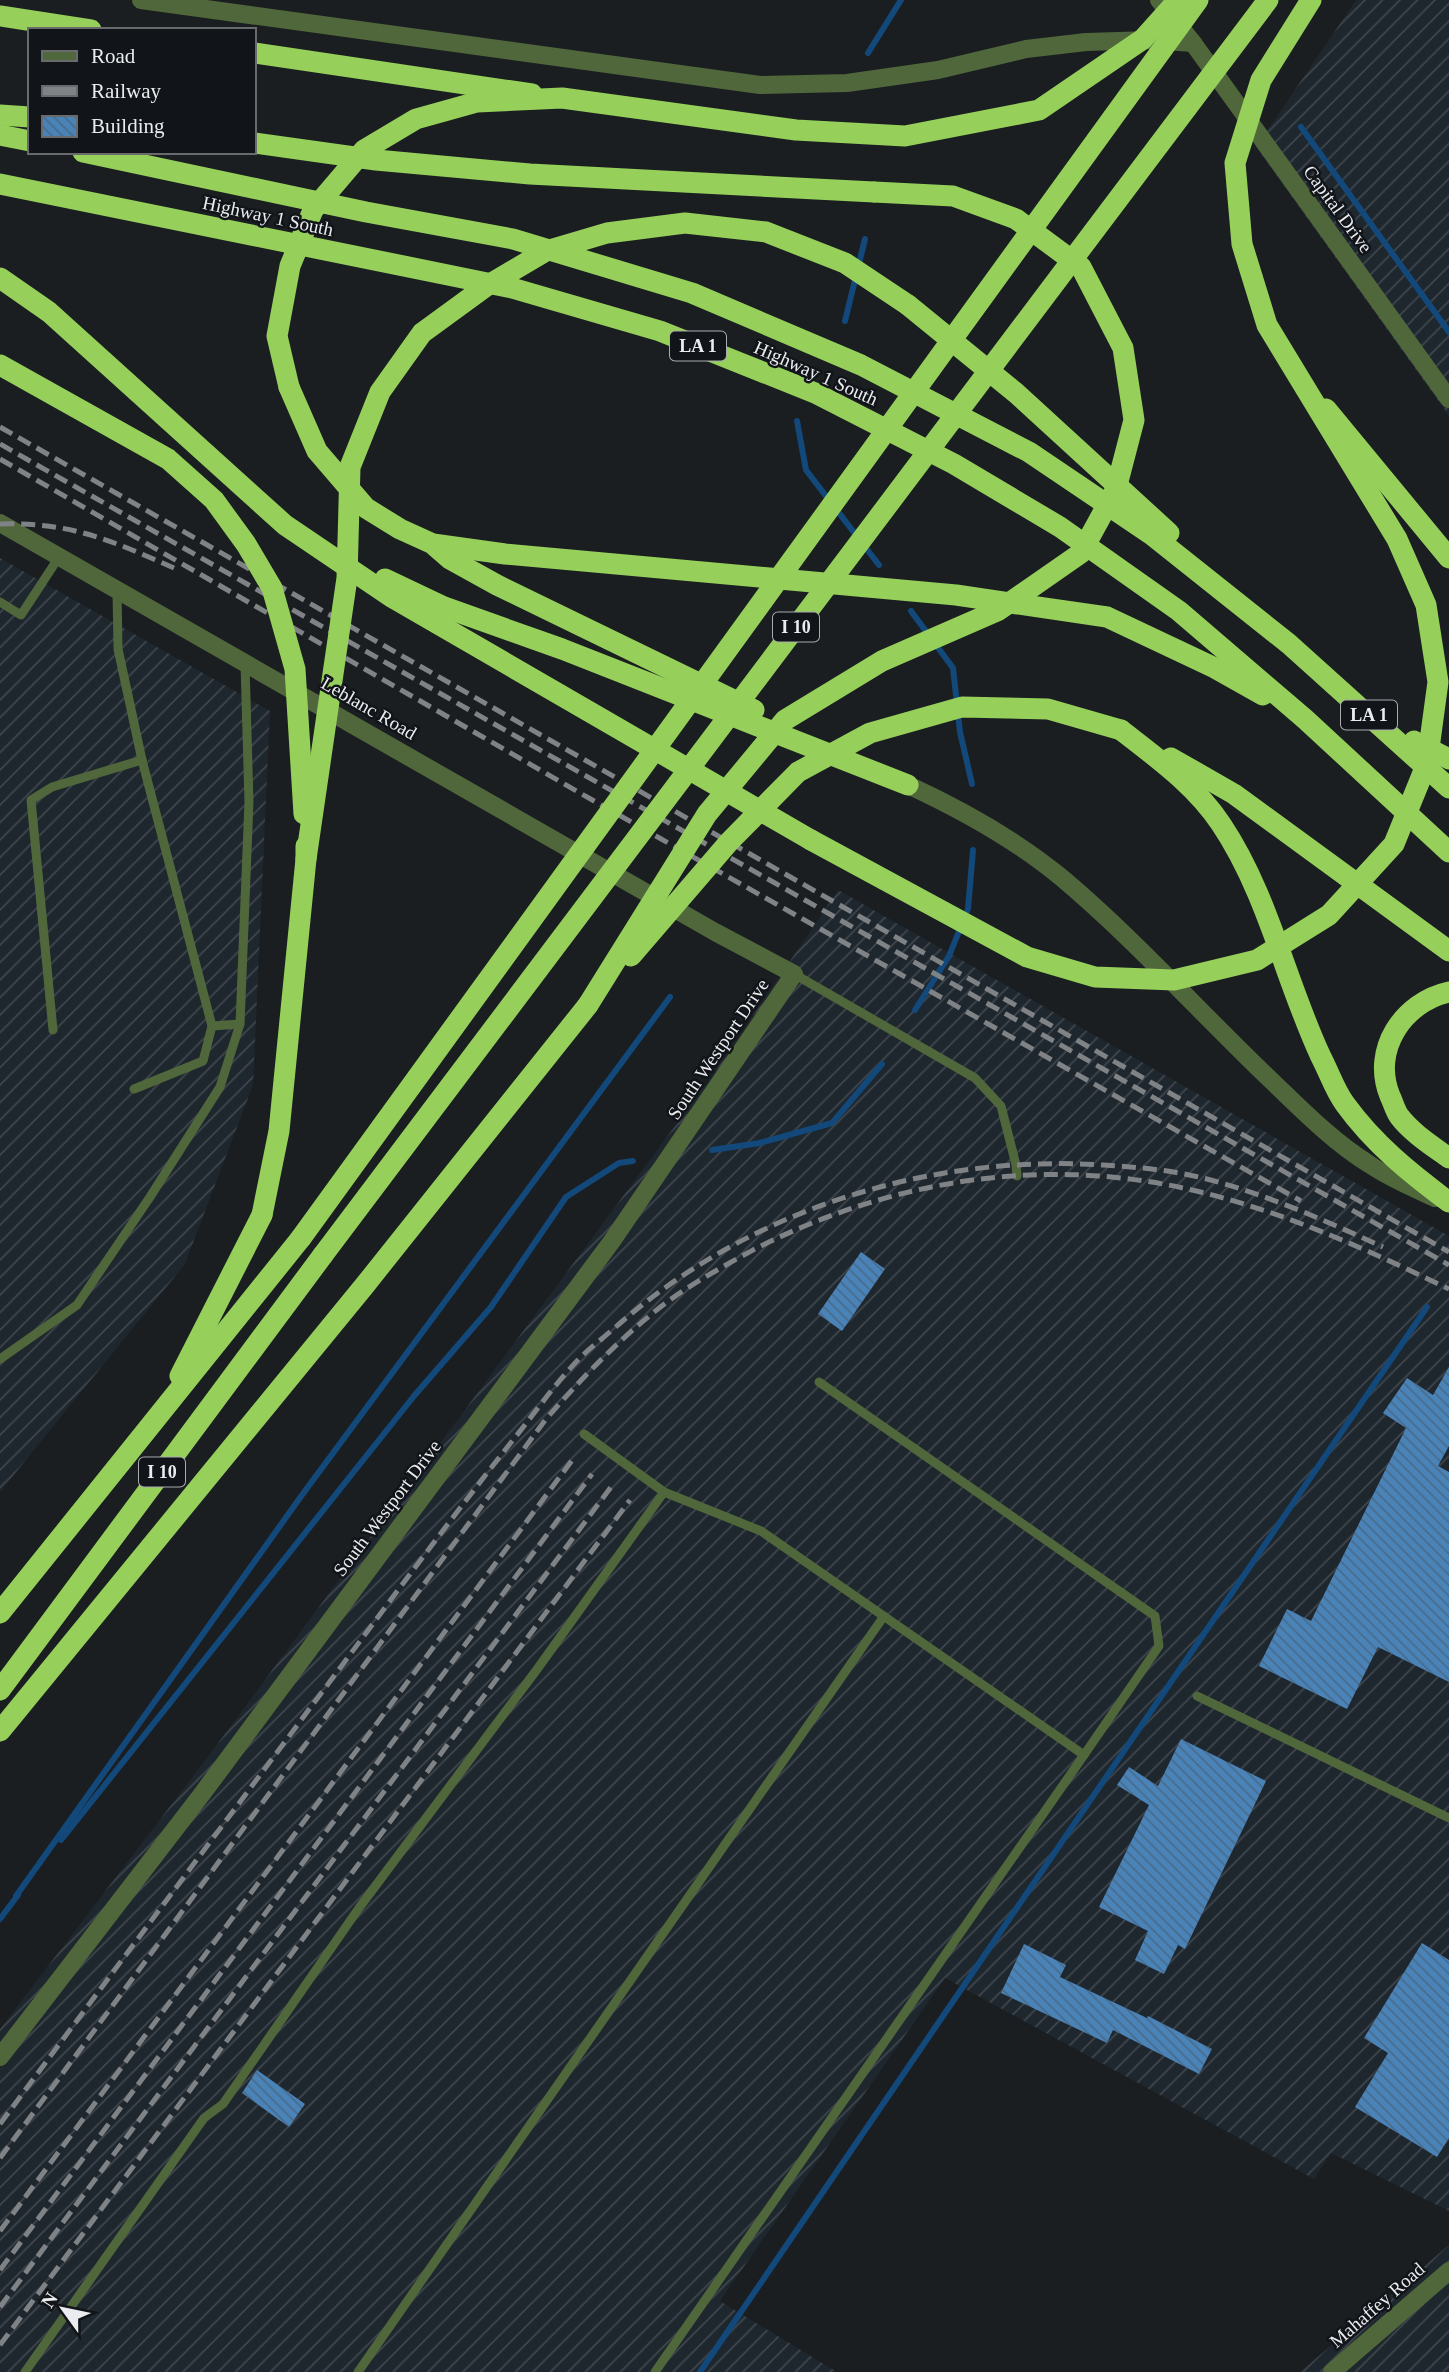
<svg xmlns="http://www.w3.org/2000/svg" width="1449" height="2372" font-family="Georgia,serif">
<defs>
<pattern id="industrial-furrows" width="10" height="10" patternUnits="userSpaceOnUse" patternTransform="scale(1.75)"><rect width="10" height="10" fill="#1e262e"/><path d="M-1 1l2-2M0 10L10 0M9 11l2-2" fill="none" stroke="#3f464d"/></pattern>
<pattern id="building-back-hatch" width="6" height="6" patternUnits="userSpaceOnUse" patternTransform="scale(1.75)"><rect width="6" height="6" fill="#4a83b8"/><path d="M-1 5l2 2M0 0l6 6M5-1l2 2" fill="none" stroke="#486b8b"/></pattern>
</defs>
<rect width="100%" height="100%" fill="#1a1e21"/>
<!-- industrial -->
<g fill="url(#industrial-furrows)">
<polygon points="1356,0 1449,0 1449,416 1256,147"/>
<polygon points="0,558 270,711 253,1085 185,1264 0,1492"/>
<polygon points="838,890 1449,1236 1449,2211 1331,2153 1314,2179 945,1978 720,2301 837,2372 0,2372 0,2029 213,1750 712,1076"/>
<polygon points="1449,2245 1449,2372 1300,2372"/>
</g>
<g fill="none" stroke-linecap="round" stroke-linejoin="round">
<!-- stream -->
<g stroke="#12487a" stroke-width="6">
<polyline points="868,53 901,0"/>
<polyline points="1301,127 1449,332"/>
<polyline points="845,321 865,239"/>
<polyline points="797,421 806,470 879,565"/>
<polyline points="911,611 953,668 960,732 972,784"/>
<polyline points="915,1010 949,956 968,909 973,850"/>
<polyline points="712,1150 760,1143 832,1123 882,1064"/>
<polyline points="61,1840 414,1396 491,1307 566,1197 619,1163 633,1161"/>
<polyline points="16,1896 302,1495 670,997"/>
<polyline points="0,1919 18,1895"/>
<polyline points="700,2372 1427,1307"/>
</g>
</g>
<!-- building -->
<g fill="url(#building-back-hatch)">
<polygon points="861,1252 885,1269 842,1331 818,1314"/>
<polygon points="1449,1367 1449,1446 1438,1466 1449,1472 1449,1682 1378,1647 1347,1709 1259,1666 1287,1609 1311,1621 1406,1428 1383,1413 1407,1378 1433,1395"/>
<polygon points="1181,1739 1266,1781 1185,1949 1178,1945 1164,1974 1135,1960 1148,1931 1099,1907 1149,1805 1117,1785 1129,1767 1158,1786"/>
<polygon points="1422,1943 1449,1960 1449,2138 1437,2157 1355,2107 1388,2053 1364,2038"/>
<polygon points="1024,1944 1066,1965 1060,1977 1147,2018 1148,2016 1212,2049 1199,2074 1113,2030 1107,2043 1001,1993"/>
<polygon points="257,2070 305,2104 289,2127 242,2093"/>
</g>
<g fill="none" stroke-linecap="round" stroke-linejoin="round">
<!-- lane -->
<g stroke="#50673b" stroke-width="9">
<polyline points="117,591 118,649 142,760 212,1026 203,1061 134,1089"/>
<polyline points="0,602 21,615 59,557"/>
<polyline points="794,974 975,1078 1001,1106 1016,1165 1017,1176"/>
<polyline points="212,1026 240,1024"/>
<polyline points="53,1030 31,800 52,787 142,760"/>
<polyline points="0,1359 77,1305 150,1197 220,1087 240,1024 249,802 245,664"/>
<polyline points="819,1382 1155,1616 1159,1646 1084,1755"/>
<polyline points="584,1434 664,1492 761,1531 1084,1755 655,2372"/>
<polyline points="1197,1696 1449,1818"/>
<polyline points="25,2372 204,2118 223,2104 359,1908 538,1668 664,1492"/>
<polyline points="358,2372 884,1616"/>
</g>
<!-- street -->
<g stroke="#50673b" stroke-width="18">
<polyline points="141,0 760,85 847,83 938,70 1026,49 1086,42 1151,40 1193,43"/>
<polyline points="1159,0 1193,43 1449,399"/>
<polyline points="0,523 715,932 794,974 612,1241 202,1794 0,2057"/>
<path d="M908,785C962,810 1015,839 1062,878C1138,942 1204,1017 1276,1085C1305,1113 1335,1143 1369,1164C1389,1178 1413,1188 1435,1198"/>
<polyline points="1332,2372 1449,2271"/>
</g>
<!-- highway -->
<g stroke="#96d05a" stroke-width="21">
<polyline points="0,16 91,30"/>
<polyline points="254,53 532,94"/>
<polyline points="0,115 30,117"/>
<polyline points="0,135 30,141"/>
<polyline points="254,143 376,160 530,174 874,192"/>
<polyline points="83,152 366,212 513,239 692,293 861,365 1029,452 1152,535 1289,644 1449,788"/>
<polyline points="0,184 512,288 660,331 815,393 954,464 1060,527 1179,611 1305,719 1449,852"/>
<polyline points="0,278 49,312 285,525 393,598 811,840"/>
<polyline points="908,305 1016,393 1169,533"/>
<polyline points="289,387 317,451 366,508 400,529 433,544 505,554 956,595 1107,617 1215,668 1263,695"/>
<polyline points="1326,409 1449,558"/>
<polyline points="435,546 450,559 497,585 754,710"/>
<polyline points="385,579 444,607 562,649 908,785"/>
<path d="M1121,730C1157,758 1195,785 1221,824C1268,894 1285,980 1321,1057C1329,1072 1335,1091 1345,1104C1374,1144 1410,1173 1449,1202"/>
<polyline points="1414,741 1449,759"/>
<polyline points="1171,758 1234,794 1449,951"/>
<path d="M1449,992C1403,1002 1371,1050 1390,1096C1393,1102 1395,1110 1399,1116C1412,1133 1431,1145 1449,1158"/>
<polyline points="180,1376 262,1215"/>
<polyline points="0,1613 301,1238"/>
<polyline points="0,1690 323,1255"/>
<polyline points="0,1731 365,1285 588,1005"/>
</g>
<!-- rail -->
<g stroke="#808386" stroke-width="5" stroke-dasharray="14 7" stroke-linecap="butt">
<polyline points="0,427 1449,1252"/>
<polyline points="0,444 1449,1265"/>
<polyline points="0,459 580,793 1301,1201"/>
<path d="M0,524C71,522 110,540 174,568"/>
<path d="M0,2124C115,1969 231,1814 346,1660C401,1586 456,1512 513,1440C534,1414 554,1385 577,1361C589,1348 605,1337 618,1325C751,1209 928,1154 1103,1165C1136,1167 1171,1170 1203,1178C1266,1194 1324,1220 1383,1247"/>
<path d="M0,2158L546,1419C582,1378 619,1339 663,1305C691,1284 722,1267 753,1250C886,1182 1035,1156 1183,1188C1276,1208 1364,1248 1449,1289"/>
<polyline points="0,2231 573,1459"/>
<polyline points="0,2270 592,1474"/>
<polyline points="0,2307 611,1487"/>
<polyline points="0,2345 630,1500"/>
</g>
<!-- highway-bridge -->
<g stroke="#96d05a" stroke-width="21">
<polyline points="0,365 168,459 214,500 246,544 272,588 295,669 304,814"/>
<polyline points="289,387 277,336 290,266 313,210 364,150 416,119 477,102 562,98 796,130 905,136 1039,110 1143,39 1178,0"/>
<polyline points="811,840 1027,957 1095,977 1174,980 1257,960 1329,915 1394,844 1427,763 1438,682 1426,605 1397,539 1267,325 1242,244 1235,163 1261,80 1311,0"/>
<polyline points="306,859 347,578 350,467 380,392 422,333 485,287 546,251 607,233 685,223 766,232 845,263 908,305"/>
<polyline points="631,956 729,842 798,772 870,733 962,707 1048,709 1121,730"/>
<polyline points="588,1005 707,814 785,720 882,661 999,610 1081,553 1116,489 1134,420 1123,348 1081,267 1016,219 953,196 874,192"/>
<polyline points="262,1215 279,1131 306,859 306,846"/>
<polyline points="301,1238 1198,0"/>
<polyline points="323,1255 1268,0"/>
</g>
</g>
<g text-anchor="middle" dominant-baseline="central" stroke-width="5" stroke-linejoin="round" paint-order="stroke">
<!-- shield labels -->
<g fill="#111418" stroke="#a9abae" stroke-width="2">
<rect x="670" y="331.5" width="56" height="29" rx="5"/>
<rect x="773" y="612.5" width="46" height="29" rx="5"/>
<rect x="1341" y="700.5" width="56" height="29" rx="5"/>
<rect x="139" y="1457.5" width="46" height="29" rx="5"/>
</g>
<g font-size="18" font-weight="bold" fill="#eaecef">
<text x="698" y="346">LA 1</text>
<text x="796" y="627">I 10</text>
<text x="1369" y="715">LA 1</text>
<text x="162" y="1472">I 10</text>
</g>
<!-- street labels -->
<g font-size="19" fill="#eaecef" stroke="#111418">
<text transform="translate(1338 209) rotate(54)">Capital Drive</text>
<text transform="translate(268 216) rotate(12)">Highway 1 South</text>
<text transform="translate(816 373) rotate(24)">Highway 1 South</text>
<text transform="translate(369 708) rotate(30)">Leblanc Road</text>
<text transform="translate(718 1049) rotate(-56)">South Westport Drive</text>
<text transform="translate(387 1508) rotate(-53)">South Westport Drive</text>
<text transform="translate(1377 2305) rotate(-41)">Mahaffey Road</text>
</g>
</g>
<!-- legend -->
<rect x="28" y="28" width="228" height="126" fill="#111418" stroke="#686a6e" stroke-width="2"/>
<rect x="42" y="51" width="35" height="10" fill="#50673b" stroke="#686a6e" stroke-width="2"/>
<text x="91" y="63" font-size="21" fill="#eaecef">Road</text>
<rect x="42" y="86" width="35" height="10" fill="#808386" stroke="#686a6e" stroke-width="2"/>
<text x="91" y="98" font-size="21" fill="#eaecef">Railway</text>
<rect x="42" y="116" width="35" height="21" fill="url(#building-back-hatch)" stroke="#686a6e" stroke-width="2"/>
<text x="91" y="133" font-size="21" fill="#eaecef">Building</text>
<!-- north arrow -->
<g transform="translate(63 2309) rotate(303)" stroke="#111418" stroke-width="5" paint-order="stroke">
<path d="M0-5L12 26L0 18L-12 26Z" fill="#eaecef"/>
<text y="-10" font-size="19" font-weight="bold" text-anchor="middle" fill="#eaecef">N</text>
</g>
</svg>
